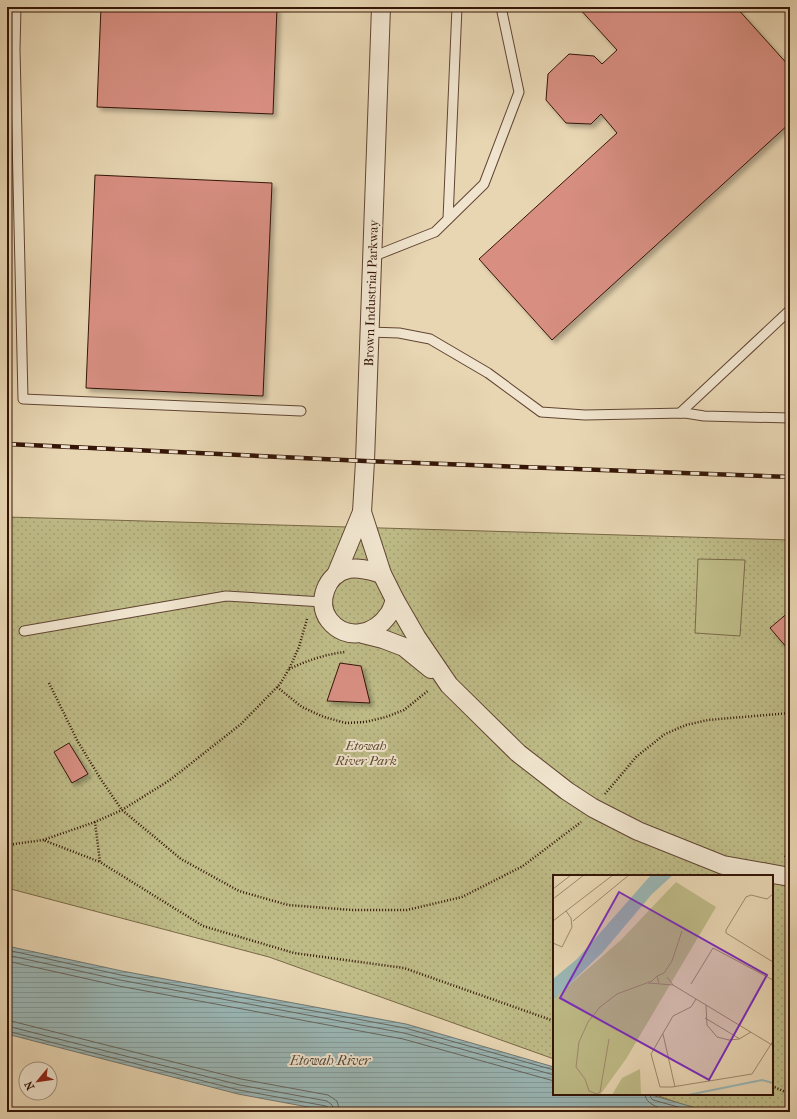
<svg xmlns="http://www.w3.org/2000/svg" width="797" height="1119" font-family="'IM FELL French Canon',serif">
<defs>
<pattern id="green-dots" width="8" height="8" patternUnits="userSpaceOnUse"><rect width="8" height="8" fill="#bebb87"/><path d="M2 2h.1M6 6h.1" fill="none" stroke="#a4a073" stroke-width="1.8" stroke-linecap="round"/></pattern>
<pattern id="water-rules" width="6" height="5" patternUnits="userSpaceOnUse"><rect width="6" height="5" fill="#9ab7b6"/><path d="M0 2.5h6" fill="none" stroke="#859c9b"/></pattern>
<filter id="shadow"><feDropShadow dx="3.5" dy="3.5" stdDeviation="2" flood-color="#0004"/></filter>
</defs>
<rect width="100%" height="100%" fill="#e8d6b3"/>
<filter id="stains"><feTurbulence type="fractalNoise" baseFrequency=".005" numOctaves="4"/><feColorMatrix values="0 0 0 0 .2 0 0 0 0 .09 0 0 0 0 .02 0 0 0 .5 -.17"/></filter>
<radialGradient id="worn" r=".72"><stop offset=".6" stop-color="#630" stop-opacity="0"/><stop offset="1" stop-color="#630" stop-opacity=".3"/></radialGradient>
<!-- green -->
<polygon fill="url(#green-dots)" stroke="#796847" points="7,517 790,540 790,1112 703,1112 653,1094 772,1094 772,876 554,876 554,1059 269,957 7,888"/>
<!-- pitch -->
<polygon fill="#bebb87" stroke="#796847" points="698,559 745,560 740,636 695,633"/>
<!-- water -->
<polygon fill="url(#water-rules)" stroke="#717670" points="7,946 122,971 406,1024 554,1067 554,1094 648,1094 710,1112 335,1112 238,1094 7,1034"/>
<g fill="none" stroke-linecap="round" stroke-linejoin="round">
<!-- shore -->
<g stroke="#67665e" stroke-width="1">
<polyline points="7,950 121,975 405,1028 554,1070"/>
<polyline points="7,955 120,980 404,1033 554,1075"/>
<polyline points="7,961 119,986 403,1039 554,1081"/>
<polyline points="7,1020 241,1079 328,1095 337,1101 340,1112"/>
<polyline points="7,1026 240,1085 327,1101 332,1105 334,1112"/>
<polyline points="7,1031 239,1090 326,1106 329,1108 329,1112"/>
<path d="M645,1094C646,1108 667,1109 678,1112"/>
<polyline points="650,1094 651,1098 653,1100 696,1112"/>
</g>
</g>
<!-- building -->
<g fill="#d88f82" stroke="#341507" filter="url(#shadow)">
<polygon points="101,7 277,7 273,114 97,107"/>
<polygon points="578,7 736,7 790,67 790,123 552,340 479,259 617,133 601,114 591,124 566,123 546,100 548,74 569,54 594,56 602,64 617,50"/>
<polygon points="95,175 272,183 263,396 86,388"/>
<polygon points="790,611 790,646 787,648 770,628"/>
<polygon points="340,663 361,666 370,703 327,701"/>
<polygon points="69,743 88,774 72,783 54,752"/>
</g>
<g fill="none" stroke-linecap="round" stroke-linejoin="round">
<defs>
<g id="service">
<polyline points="16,7 15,49 23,399 301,411"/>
<polyline points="448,219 457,7"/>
<polyline points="372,257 435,232 484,184 519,92 501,7"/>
<polyline points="369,332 399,333 430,339 488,373 541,412 585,415 685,413 704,416 790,418"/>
<polyline points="680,413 790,310"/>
<polyline points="24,631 226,596 323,602"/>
</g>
<g id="minor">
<polyline points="362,512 382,574 395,600 417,638 449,685 518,753 567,791 593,808 638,831 723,865 790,877"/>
<path d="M382,574C371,571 360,567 349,569C326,573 316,603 329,620C346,642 375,635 389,614C392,610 393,605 395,600"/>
<polyline points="336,575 362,512 365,461 381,7"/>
<polyline points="363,634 383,639 404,647 431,669"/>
</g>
</defs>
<!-- service casing -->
<use href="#service" stroke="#614532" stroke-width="11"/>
<!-- minor casing -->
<use href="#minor" stroke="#614532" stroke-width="20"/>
<!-- path -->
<g stroke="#341507" stroke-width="2.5" stroke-dasharray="1 2" stroke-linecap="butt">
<polyline points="307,619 299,647 289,669 280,684 241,724 170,780 122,810 95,822 100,862 203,926 294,953 404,968 554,1021"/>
<path d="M289,669C306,661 326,654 345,652"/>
<polyline points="49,683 78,742 102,781 122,810 181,859 239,891 288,905 352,910 407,910 462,897 523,866 581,822"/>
<polyline points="277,687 302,707 324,717 346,723 365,722 386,717 404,710 429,690"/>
<polyline points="605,794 636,757 665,734 686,725 708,720 790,713"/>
<polyline points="95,822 43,840 100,862"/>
<polyline points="7,845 43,840"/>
<polyline points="785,857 790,848"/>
<polyline points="772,1086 790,1094"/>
</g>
<!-- service -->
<use href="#service" stroke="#f0e4ce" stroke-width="9"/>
<!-- minor -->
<use href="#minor" stroke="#f0e4ce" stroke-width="18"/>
<defs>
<polyline id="rail" points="7,444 365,461 790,477"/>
</defs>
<!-- rail casing -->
<use href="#rail" stroke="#341507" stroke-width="4.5"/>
<!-- rail -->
<use href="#rail" stroke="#f0e4ce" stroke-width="3" stroke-dasharray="9" stroke-linecap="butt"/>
</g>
<g text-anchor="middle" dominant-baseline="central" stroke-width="4" stroke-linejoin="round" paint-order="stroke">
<!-- street labels -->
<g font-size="13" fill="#341507" stroke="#f0e4ce">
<text transform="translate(371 293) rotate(-88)">Brown Industrial Parkway</text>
</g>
<!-- park labels -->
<g font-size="13" font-style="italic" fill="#5d472d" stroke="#f0e4ce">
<text x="366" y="745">Etowah<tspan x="366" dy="15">River Park</tspan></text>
</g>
<!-- water labels -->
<g font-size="14" font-style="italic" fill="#53463c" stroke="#f0e4ce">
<text x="330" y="1060">Etowah River</text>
</g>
</g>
<!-- overview -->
<g transform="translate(553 875)">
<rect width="220" height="220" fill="#e8d6b3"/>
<path d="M123,7L163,32L73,184L47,220H0V124L68,65Z" fill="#bebb87"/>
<path d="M87,194L88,220H59L69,203Z" fill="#bebb87"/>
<path d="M98,0H120L99,19L49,78L0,125V104L24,84Z" fill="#9ab7b6"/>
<path fill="none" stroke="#9ab7b6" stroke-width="2" d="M135,220L209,205L220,208"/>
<path fill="none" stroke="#a0896e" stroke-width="1" d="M0,14L18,0M220,19L214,24L198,20L193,22L173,55V58L220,87M0,24L31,0M0,46L60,0M20,46L76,0M0,68L9,72L19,52L18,43L13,36M114,102L120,110L219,170M95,108L120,110M106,108L104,101L111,98L119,86L129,56M138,109L160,73L220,105M143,124L138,132L120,141L98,179L107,212H119L199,199L220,166M153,130L154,150L164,162L176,165L186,164L198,157M152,143L187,164M110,159L122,212M56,164L47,217L44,219L36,216L32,204L23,192L26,167L35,147L47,132L64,119L99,106L104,101"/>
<path fill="#7b2cbf" fill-opacity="0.15" stroke="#7b2cbf" stroke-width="2" d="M66,17L214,100L156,205L7,123Z"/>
<rect width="220" height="220" fill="none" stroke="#341507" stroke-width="2"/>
</g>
<!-- margin -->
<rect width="797" height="1119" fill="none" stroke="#e8d6b3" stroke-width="24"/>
<rect x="8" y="8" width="781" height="1103" fill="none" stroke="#341507" stroke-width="2"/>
<rect x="12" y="12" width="773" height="1095" fill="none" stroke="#341507"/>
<!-- north arrow -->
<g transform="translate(38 1081) rotate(241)"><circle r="19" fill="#f0e4ce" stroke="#a5917e"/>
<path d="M0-3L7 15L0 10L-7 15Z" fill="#8f2418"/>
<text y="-6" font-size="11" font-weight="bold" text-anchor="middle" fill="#341507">N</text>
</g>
<rect width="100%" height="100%" filter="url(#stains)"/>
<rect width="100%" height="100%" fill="url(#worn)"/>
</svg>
